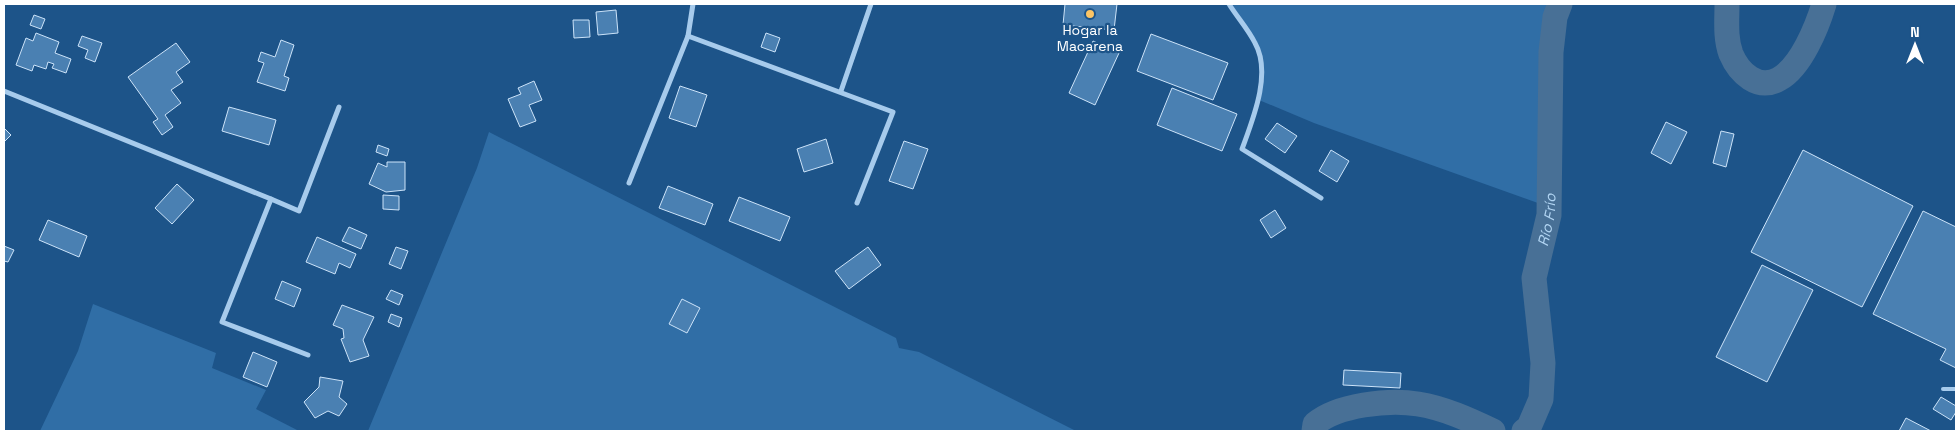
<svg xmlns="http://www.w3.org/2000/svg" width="1960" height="435" font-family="'Space Grotesk',sans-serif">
<rect width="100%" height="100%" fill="#1d5489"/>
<!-- green -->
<g fill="#306ea6">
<polygon points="1229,4 1560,4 1555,17 1551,52 1549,207 1314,123 1259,100 1261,62 1256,44"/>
<polygon points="489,132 896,338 899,348 919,352 1076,431 368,431 477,168"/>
<polygon points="93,304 216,353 212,368 266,390 256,409 299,431 40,431 78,351"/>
</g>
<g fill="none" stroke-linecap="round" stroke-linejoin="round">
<!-- river -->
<g stroke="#487096" stroke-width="25">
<path d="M1727,4C1727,20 1725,38 1731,54C1739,73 1758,91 1779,79C1801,67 1817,27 1824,4"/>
<path d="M1314,431L1315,424C1337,405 1389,399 1418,404C1444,408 1470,420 1493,431"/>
<path id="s1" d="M1524,431L1529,427L1541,399L1543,363L1534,278L1549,215L1551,52L1555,17L1560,4"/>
</g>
</g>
<!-- building -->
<g fill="#4a80b2" stroke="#cce3f9">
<polygon points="1065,4 1117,4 1114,30 1063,25"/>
<polygon points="616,10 618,33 598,35 596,12"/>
<polygon points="34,15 45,19 41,29 30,25"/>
<polygon points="573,20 589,20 590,37 574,38"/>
<polygon points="36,33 59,42 55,53 71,59 66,73 52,68 54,64 48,62 46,69 34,65 32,71 16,65 26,38 33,41"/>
<polygon points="766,33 780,38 775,52 761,47"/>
<polygon points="1151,34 1228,63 1213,100 1137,71"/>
<polygon points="82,36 102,43 95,62 85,58 88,50 78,46"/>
<polygon points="281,40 294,45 284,76 289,78 285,91 257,82 264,63 258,61 261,52 275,57"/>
<polygon points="1093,41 1119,53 1095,105 1069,93"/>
<polygon points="176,43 190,62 176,72 183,82 171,90 181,103 165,115 173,127 162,135 153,122 158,119 128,77"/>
<polygon points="534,81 542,100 529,105 536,121 520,127 508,99 521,94 518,88"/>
<polygon points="680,86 707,95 696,127 669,118"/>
<polygon points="1172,88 1237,114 1222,151 1157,125"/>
<polygon points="229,107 276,120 269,145 222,131"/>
<polygon points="1666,122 1687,132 1671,164 1651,153"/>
<polygon points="1277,123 1297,136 1285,153 1265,139"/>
<polygon points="4,128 11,135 4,142"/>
<polygon points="1721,131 1734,134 1726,167 1713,163"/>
<polygon points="826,139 833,163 804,172 797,149"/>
<polygon points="904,141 928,149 913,189 889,181"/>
<polygon points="378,145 389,149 387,156 376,152"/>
<polygon points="1331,150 1349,161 1337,182 1319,171"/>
<polygon points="1803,150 1913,206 1862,307 1751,252"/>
<polygon points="387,162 405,162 405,190 386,192 369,184 378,163 387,167"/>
<polygon points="177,184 194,200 172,224 155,208"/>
<polygon points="668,186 713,204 705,225 659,208"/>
<polygon points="383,195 399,196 399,210 383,209"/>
<polygon points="739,197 790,217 780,241 729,221"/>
<polygon points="1275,210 1286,228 1271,238 1260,220"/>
<polygon points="1923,211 1956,227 1956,368 1940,360 1946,349 1873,314"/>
<polygon points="48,220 87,236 79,257 39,240"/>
<polygon points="349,227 367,235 361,249 342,241"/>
<polygon points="317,237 356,254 350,268 339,263 335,274 306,262"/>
<polygon points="4,246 14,250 8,262 4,261"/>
<polygon points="396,247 408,251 401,269 389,264"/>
<polygon points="868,247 881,265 849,289 835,271"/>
<polygon points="1762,265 1813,290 1767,382 1716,357"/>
<polygon points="282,281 301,289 294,307 275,299"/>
<polygon points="391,290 403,295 399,305 386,299"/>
<polygon points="682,299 700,308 687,333 669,324"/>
<polygon points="342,305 374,317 363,340 369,356 350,362 341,339 344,338 343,329 333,325"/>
<polygon points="391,314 402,318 399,327 388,322"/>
<polygon points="253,352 277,362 267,387 243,377"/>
<polygon points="1344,370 1401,373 1400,388 1343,385"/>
<polygon points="320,377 343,381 339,397 347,404 339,416 328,411 315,418 304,402 319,387"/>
<polygon points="1941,397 1956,406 1956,412 1951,420 1933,409"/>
<polygon points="1906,418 1931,431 1899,431"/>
</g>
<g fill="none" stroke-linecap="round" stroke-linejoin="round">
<!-- service -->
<polyline stroke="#a7cbec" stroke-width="4" points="1943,389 1956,389"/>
<!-- minor -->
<g stroke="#a7cbec" stroke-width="5">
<path d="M1229,4C1237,17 1248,29 1255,43C1272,73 1253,119 1242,149L1321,198"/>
<polyline points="688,36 893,112 857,203"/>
<polyline points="4,91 271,199 222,322 308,355"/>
<polyline points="841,91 871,4"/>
<polyline points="629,183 688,36 693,4"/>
<polyline points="271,199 299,211 339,107"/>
</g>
</g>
<!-- markers -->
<circle fill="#fcc565" stroke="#1d5489" stroke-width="2" cx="1090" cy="14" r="5"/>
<g text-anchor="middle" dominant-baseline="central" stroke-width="4.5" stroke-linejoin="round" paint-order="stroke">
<!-- poi labels -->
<g font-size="14" fill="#fff" stroke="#1d5489">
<text x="1090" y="30">Hogar la<tspan x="1090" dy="16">Macarena</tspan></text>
</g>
<!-- water labels -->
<g font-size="15" font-style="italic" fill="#b2d5f3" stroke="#1d5489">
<text stroke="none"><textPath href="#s1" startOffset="218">Río Frío</textPath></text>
</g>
</g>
<!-- border -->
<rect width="1960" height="435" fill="none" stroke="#ffffff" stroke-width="10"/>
<!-- north arrow -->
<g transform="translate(1915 45)" stroke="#1d5489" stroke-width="4" paint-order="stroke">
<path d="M0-4L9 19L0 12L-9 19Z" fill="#ffffff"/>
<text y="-8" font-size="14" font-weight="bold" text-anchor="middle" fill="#ffffff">N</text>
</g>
</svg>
